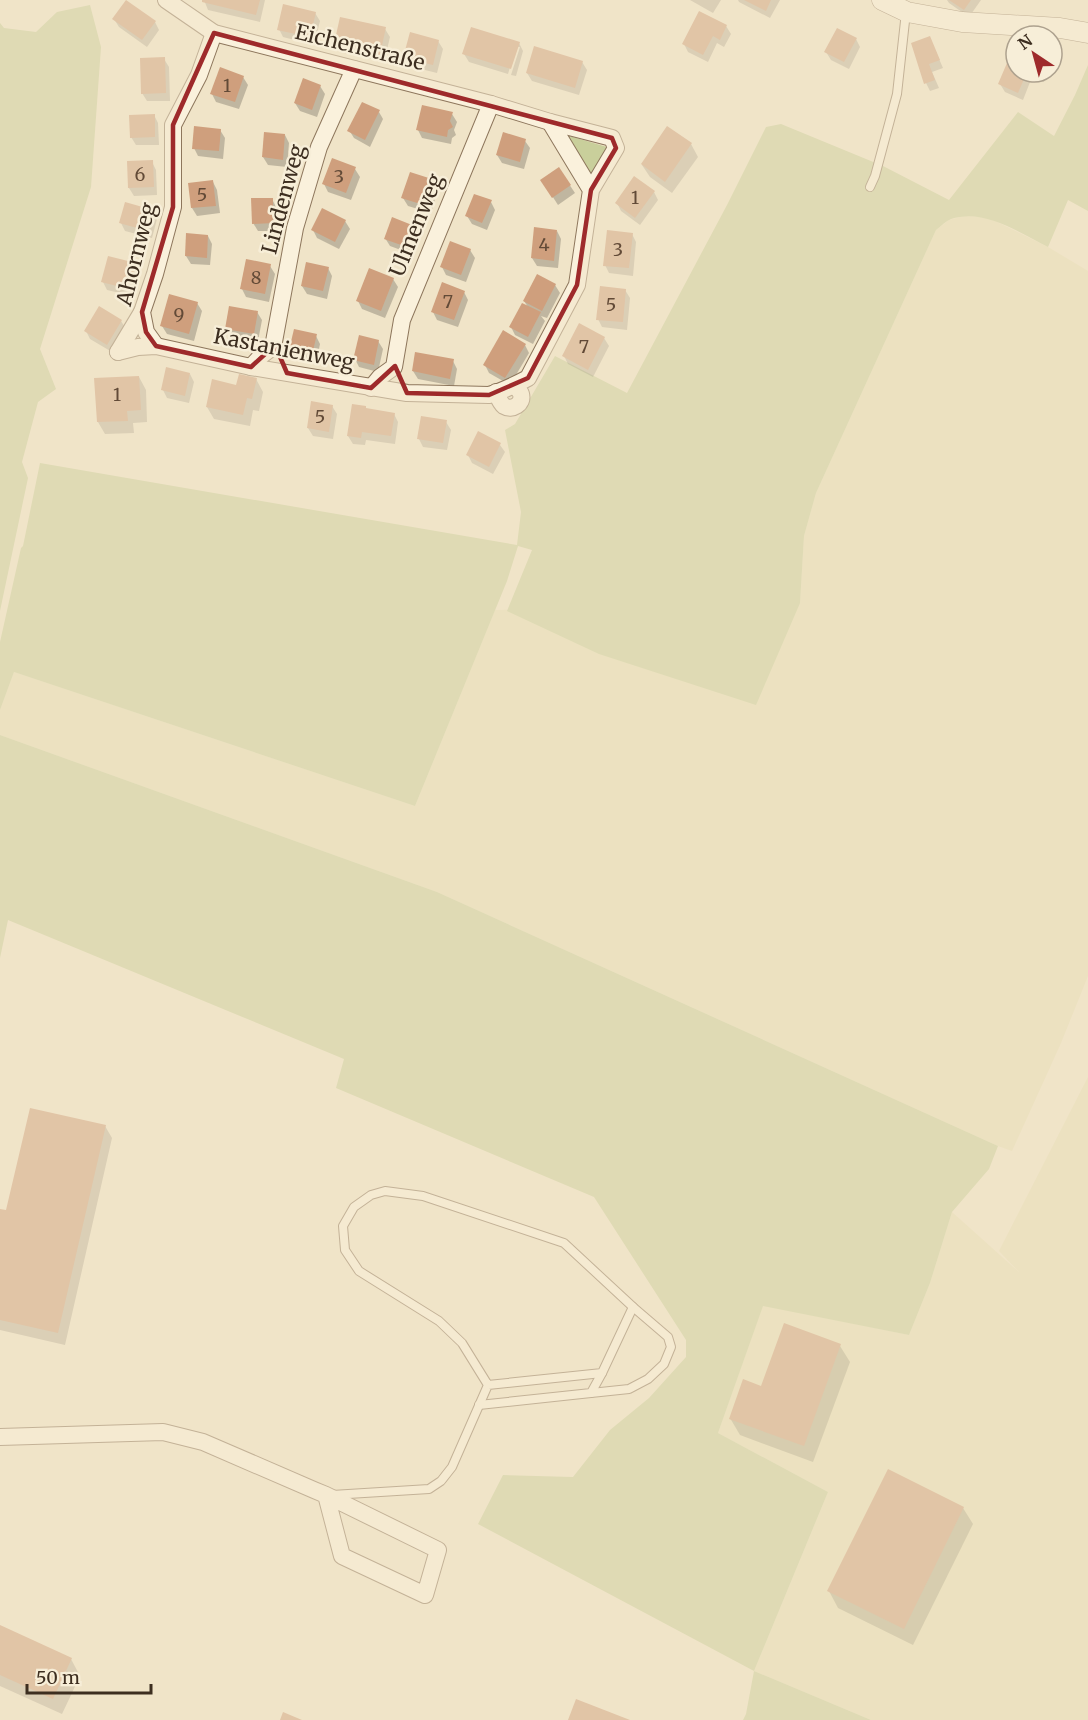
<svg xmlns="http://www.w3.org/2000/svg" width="1088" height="1720" font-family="Merriweather,serif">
<rect width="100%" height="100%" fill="#f0e4c8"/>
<!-- farmland -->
<g fill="#e6deb5">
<polygon points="964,216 987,217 1048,247 1088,271 1088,976 1061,1043 1012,1151 998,1146 437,892 0,735 0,710 14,672 415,806 495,610 800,603 804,536 816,493 936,230 949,220"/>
<polygon points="1088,1077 1088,1720 871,1720 754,1671 828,1492 718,1433 763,1305 909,1335 930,1283 952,1212 1020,1273 999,1251"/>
</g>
<!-- green -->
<g fill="#c9cf9b">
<polygon points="90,5 101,47 91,187 40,349 56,389 38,402 22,462 28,478 0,611 0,23 4,28 36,32 57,12"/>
<path d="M1088,65V211L1068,200L1048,247C1019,233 985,208 951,219C946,221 941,226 936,230L816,493L804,536L800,603L756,705L599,654L507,611L532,550L518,546L507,581L415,806L14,672L0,710V642L21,548L23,546L40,463L517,545L521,512L505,430L515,424L555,356L627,393L727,205L766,127L781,124L883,166L949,200L1018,112L1054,136L1075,95Z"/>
<polygon points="566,135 607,147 591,175"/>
<polygon points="0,735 437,892 998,1146 989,1169 952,1212 930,1283 909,1335 763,1306 718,1433 828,1492 754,1671 871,1720 743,1720 746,1714 754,1671 478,1524 503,1475 573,1477 610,1430 649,1398 686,1357 686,1340 594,1197 336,1088 344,1059 8,920 0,958"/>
</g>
<!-- shadow -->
<g fill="#0003">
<polygon points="204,0 265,0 260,22 208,10"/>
<polygon points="690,0 721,0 713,13"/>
<polygon points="738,0 780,0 770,18 739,2"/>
<polygon points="947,0 981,0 969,17 949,3"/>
<polygon points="315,13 320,21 314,45 283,37 279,29"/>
<polygon points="114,19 155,22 159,30 147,47 119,27"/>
<polygon points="726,26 731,34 724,47 717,43 708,62 688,52 684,44"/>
<polygon points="385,29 390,37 384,62 340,52 335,44"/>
<polygon points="930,38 943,68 932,72 939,88 930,91 926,83 913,44"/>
<polygon points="856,39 860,47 849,69 831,60 826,52"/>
<polygon points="438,41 443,49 437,73 409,66 405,58"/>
<polygon points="519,43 523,51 516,76 511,75 520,47 516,47 508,74 469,62 464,54"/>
<polygon points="1016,52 1016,72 1048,72 1044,82 1032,77 1023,100 1005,92 1000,84"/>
<polygon points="164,59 169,67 170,101 147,101 142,93"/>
<polygon points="582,62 587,70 579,95 532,81 527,73"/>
<polygon points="243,77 248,85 239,109 216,102 212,94"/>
<polygon points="320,86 325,94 317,117 300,111 295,103"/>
<polygon points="379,112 383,119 370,147 354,138 349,130"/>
<polygon points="452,114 457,122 454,130 456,135 452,138 451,144 422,138 418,130"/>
<polygon points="154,115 158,123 159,145 136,145 131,137"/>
<polygon points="220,130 225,138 223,159 198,156 194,148"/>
<polygon points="285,135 289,143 287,167 268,165 263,157"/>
<polygon points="525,141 530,148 524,169 502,163 497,155"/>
<polygon points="691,144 698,157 672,193 650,177 642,165"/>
<polygon points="152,162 156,170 157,195 134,196 129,188"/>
<polygon points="355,169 360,177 351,200 328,192 324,184"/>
<polygon points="559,169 575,193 558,205 547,188"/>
<polygon points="434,181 438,189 431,213 408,206 403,198"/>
<polygon points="213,182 217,190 220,213 197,216 192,208"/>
<polygon points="654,192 658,200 640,225 621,211 617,203"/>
<polygon points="272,199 276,207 277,231 258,231 253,223"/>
<polygon points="491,202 495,210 487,230 472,224 467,216"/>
<polygon points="152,211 157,219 152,238 125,231 121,223"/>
<polygon points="345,221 350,229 339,249 317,238 313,230"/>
<polygon points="411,226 416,234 409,253 390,246 385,238"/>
<polygon points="557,231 561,239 558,268 537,266 532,258"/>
<polygon points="188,234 208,236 212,244 210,265 191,264 186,256"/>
<polygon points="632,234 636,242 633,276 609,273 605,265"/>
<polygon points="470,250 475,258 466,282 446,275 442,267"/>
<polygon points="135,264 139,272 133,296 107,290 103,282"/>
<polygon points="270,266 275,274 269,302 246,297 242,289"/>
<polygon points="328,268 332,276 327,299 307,294 302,286"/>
<polygon points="393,279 398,287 385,318 362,309 358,301"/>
<polygon points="555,285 560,293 547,318 541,316 545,321 533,344 515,335 511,327 528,307 524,301"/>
<polygon points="625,290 630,298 627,330 602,327 598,319"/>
<polygon points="464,292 468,300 458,327 437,320 433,312"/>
<polygon points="197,303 202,311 194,341 167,334 162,326"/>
<polygon points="257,312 262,320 258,341 232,337 227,329"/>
<polygon points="121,321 126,329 112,352 90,339 86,331"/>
<polygon points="316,336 320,344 316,363 295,358 290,350"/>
<polygon points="604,338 609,346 593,377 568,364 564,356"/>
<polygon points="378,341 383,349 378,372 359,367 355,359"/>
<polygon points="525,345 529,353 510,385 489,373 485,365"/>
<polygon points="453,361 457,369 454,386 418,379 413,371"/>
<polygon points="190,374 194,382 189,403 167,398 163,390"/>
<polygon points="139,377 146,390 147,422 133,423 134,433 105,434 98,422"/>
<polygon points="256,379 263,392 259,411 253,410 250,426 214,419 207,407 238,387"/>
<polygon points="332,406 337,414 333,439 313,436 308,428"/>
<polygon points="366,410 394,414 398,422 395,444 366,440 365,445 353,444 348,436"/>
<polygon points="446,422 451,430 447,450 423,447 419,439"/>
<polygon points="500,445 505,452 493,474 472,463 468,455"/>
<polygon points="105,1126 112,1138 65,1345 0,1330 0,1210 7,1212"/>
<polygon points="840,1346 850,1362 813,1462 740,1435 730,1418 762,1388"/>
<polygon points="963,1508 973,1524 913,1645 838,1608 829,1591"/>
<polygon points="0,1627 71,1659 80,1676 62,1714 0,1686"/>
</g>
<!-- building -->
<g fill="#cf9f7d">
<polygon points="126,0 156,21 142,40 112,19"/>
<polygon points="202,0 260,0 256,15 202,2"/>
<polygon points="744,0 771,0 766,11"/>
<polygon points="949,0 971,0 964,10"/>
<polygon points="283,4 316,12 310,37 277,30"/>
<polygon points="699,11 727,25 720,40 713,36 703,55 682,44"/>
<polygon points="340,17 386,27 380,55 334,44"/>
<polygon points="471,27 520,42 511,69 462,54"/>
<polygon points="837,28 857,38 844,62 824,52"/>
<polygon points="410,32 439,40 433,65 403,58"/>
<polygon points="930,36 940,60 929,64 935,80 924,84 911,43"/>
<polygon points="534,46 583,61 575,88 526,73"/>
<polygon points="1013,49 1016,50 1016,72 1027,72 1018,93 998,84"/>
<polygon points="165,57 166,93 141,94 140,58"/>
<polygon points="220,67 244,76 235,102 210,94"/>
<polygon points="303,78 321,85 312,110 294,103"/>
<polygon points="362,102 380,110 365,140 347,131"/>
<polygon points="422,105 453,112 450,121 453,127 448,130 447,137 416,130"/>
<polygon points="155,114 155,137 130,138 129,115"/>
<polygon points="194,126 221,129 219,151 192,149"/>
<polygon points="667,126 692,143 665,182 641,164"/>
<polygon points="264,132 285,134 283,160 262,157"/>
<polygon points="503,132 526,139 520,162 496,155"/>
<polygon points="332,158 356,167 346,193 322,184"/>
<polygon points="153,160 154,187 128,188 127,161"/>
<polygon points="559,167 571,185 552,198 540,180"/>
<polygon points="410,172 435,180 427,206 401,198"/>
<polygon points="634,176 655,191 635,218 615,203"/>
<polygon points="213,180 216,206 191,208 188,183"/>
<polygon points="474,194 492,200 482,223 465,216"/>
<polygon points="251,198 273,198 273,223 252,224"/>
<polygon points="125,202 153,210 148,231 119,223"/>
<polygon points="322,208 346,220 335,242 311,230"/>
<polygon points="392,217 412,225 404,246 384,239"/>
<polygon points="534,227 557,230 554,261 531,258"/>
<polygon points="607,230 633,233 629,268 603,266"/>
<polygon points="186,233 208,235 207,258 185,256"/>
<polygon points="450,241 471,249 461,275 440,267"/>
<polygon points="108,256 136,263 129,289 101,282"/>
<polygon points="246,259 271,264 265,294 240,289"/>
<polygon points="306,262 329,267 323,291 301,286"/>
<polygon points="369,268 394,278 381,311 356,301"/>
<polygon points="537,274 556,284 542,311 523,301"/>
<polygon points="442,282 465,291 454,320 431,312"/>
<polygon points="600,286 626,289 623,322 596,320"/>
<polygon points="169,294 198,302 189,334 160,326"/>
<polygon points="522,303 541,312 528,337 509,327"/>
<polygon points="99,306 122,320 107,345 84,331"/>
<polygon points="229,306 258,311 254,334 225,329"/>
<polygon points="579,323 605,337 588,370 562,356"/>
<polygon points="294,329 317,334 312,355 289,350"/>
<polygon points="503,330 526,344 505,378 483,365"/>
<polygon points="359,335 379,340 374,365 353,360"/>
<polygon points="415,352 454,359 450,379 412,371"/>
<polygon points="166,367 190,373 185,396 161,390"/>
<polygon points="239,374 257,378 252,399 247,398 243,415 206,407 212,379 236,385"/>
<polygon points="139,376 141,410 127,411 128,421 97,422 94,378"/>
<polygon points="311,401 333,405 329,432 307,428"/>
<polygon points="352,404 366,406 366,408 395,413 391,436 362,432 361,438 347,436"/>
<polygon points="421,416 447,420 443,443 417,439"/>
<polygon points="478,431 501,443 489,467 466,455"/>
<polygon points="30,1108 106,1125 58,1333 0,1320 0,1209 6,1210"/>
<polygon points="784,1323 841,1344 804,1446 729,1419 743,1379 761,1386"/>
<polygon points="888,1469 964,1507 904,1629 827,1591"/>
<polygon points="0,1625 72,1658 53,1699 0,1675"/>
<polygon points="576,1699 630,1720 568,1720"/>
<polygon points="283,1712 302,1720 280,1720"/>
</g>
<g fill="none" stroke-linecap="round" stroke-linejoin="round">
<defs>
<g id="service">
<polyline points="870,187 875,176 897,94 906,12"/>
<polyline points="591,1393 629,1389 648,1379 664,1364 671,1347 668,1337 633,1307"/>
<polyline points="479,1405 591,1393 602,1373"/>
<polyline points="332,1495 429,1489 441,1481 452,1467 488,1385 602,1373 633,1307 564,1243 423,1196 385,1191 371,1195 354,1207 343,1226 345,1250 359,1271 439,1321 462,1343 488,1385"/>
</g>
<g id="minor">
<polyline points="166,0 214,33 491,104 550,122"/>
<polyline points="156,346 146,332 142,312 155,274 173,207 173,125 199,75 214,33"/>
<path d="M118,352L138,347L156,346L251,367L407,393L489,395C503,391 515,385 528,378L577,285L591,190L616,148L612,138L550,122L591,190"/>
<polyline points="118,352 142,312"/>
<polyline points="251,367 262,355 273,347 295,228 319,147 354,69"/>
<polyline points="371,388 380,377 394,367 402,320 491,104"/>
<path d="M496,392C498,397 500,403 504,406C512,411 524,404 521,394C520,391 517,388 515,386"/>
<polyline points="0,1437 163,1432 203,1442 314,1490 326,1495 438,1550 425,1595 342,1556 326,1495"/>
</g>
<polyline id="tertiary" points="882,0 907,12 962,22 1060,28 1088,33"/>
</defs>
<!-- service casing -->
<use href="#service" stroke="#8d765c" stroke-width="10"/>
<!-- minor casing -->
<use href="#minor" stroke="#8d765c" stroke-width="18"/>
<!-- tertiary casing -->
<use href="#tertiary" stroke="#8d765c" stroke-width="21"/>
<!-- service -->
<use href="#service" stroke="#faf1dc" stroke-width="8"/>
<!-- minor -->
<use href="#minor" stroke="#faf1dc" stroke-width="16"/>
<!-- tertiary -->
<use href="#tertiary" stroke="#faf1dc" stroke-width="20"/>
</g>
<!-- marked area -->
<path d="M0 0H1088V1720H0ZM214,33L612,138L616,148L591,190L577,285L528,378L489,395L407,393L395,366L371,388L287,373L275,345L251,367L156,346L146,332L142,312L173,207V125Z" fill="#f0e4c8" fill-opacity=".55" fill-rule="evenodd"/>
<path fill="none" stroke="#9e2a2b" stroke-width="4.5" stroke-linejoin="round" d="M214,33L612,138L616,148L591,190L577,285L528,378L489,395L407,393L395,366L371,388L287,373L275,345L251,367L156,346L146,332L142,312L173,207V125Z"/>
<g text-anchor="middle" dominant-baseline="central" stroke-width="5" stroke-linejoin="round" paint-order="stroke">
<!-- number labels -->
<g font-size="18" fill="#624a37">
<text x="227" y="85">1</text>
<text x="140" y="174">6</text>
<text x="339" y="176">3</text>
<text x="202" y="194">5</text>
<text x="635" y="197">1</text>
<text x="544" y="244">4</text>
<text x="618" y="249">3</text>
<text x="256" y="277">8</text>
<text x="448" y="301">7</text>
<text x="611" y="304">5</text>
<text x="179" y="314">9</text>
<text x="584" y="346">7</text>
<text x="117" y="394">1</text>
<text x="320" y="416">5</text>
</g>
<!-- street labels -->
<g font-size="21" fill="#3d2e20" stroke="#f7eed8">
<text transform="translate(360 47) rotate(14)">Eichenstraße</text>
<text transform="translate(283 199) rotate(-75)">Lindenweg</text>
<text transform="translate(416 225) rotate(-68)">Ulmenweg</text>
<text transform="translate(136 254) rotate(-76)">Ahornweg</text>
<text transform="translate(284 349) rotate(11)">Kastanienweg</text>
</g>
</g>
<!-- north arrow -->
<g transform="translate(1034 54) rotate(324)"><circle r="28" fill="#f7eed8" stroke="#ada18e" stroke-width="1.5"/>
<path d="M0-4.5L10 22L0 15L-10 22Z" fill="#9e2a2b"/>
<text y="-9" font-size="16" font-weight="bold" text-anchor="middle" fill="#3d2e20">N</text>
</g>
<!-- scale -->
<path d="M27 1684v9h124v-9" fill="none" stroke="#3d2e20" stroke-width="3"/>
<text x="36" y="1684" font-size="18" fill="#3d2e20" stroke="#f7eed8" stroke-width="4.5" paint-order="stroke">50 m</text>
</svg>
